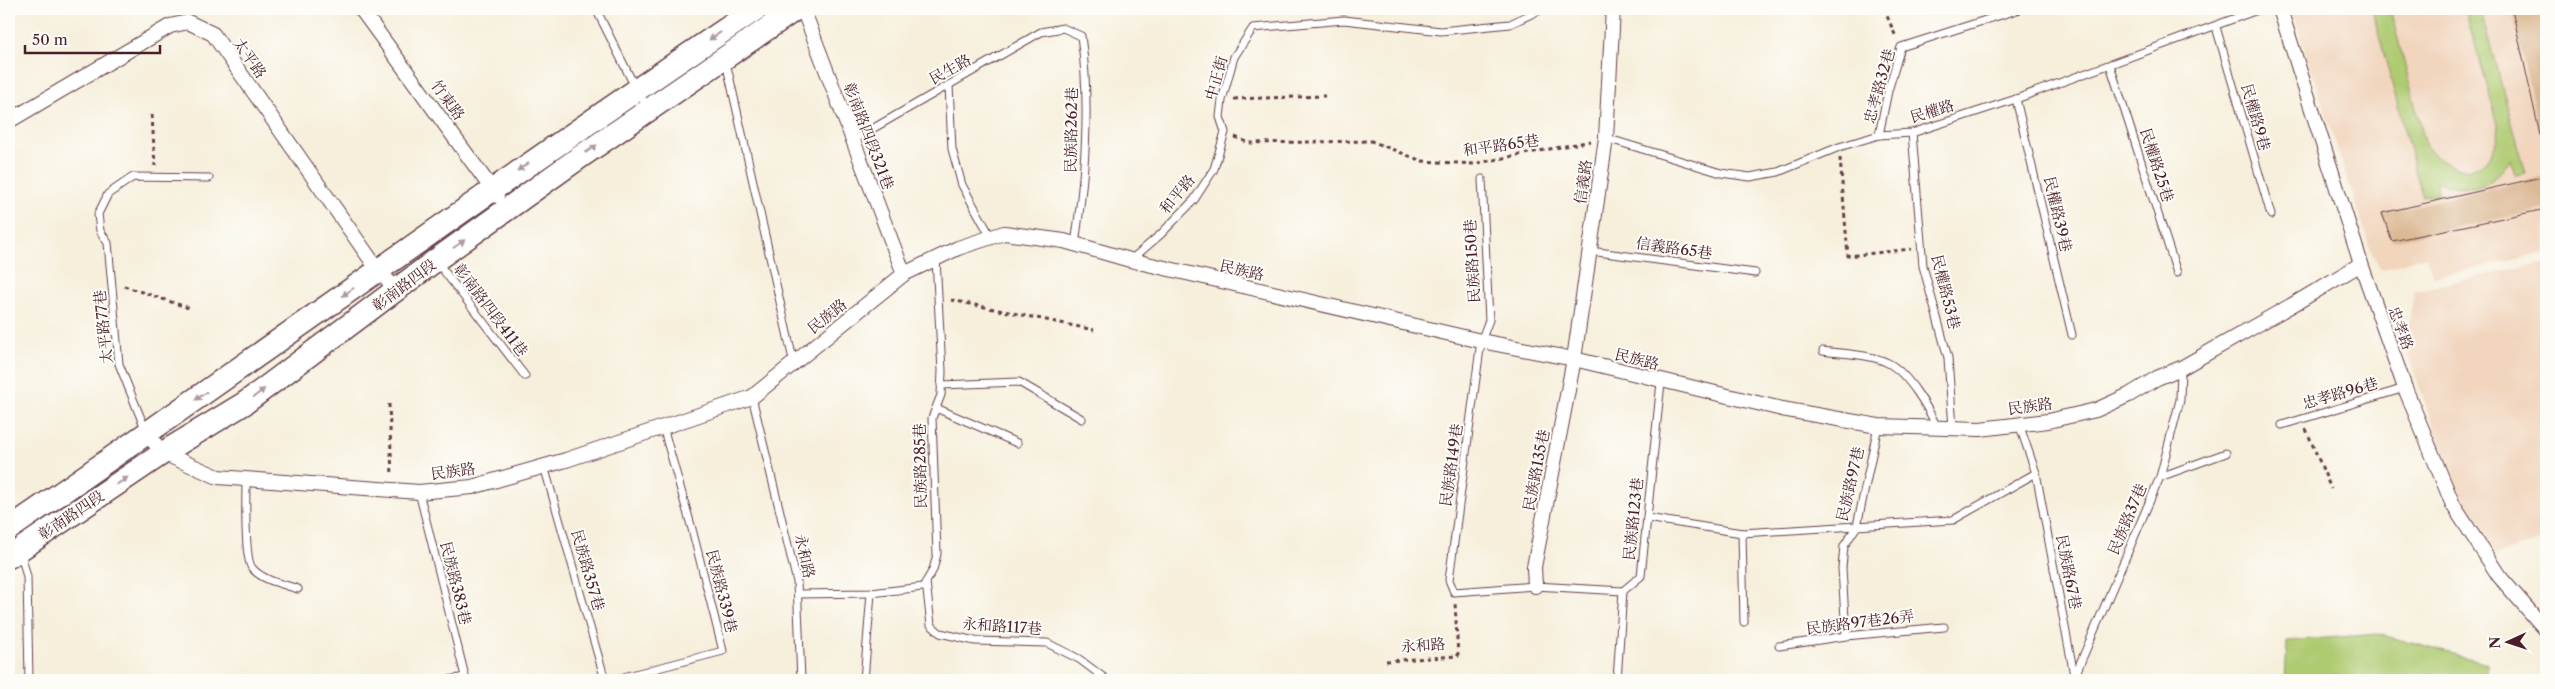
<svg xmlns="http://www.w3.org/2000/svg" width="2555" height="689" font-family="'Libre Caslon Text','Noto Serif TC',serif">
<rect width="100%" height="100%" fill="#fdfcf7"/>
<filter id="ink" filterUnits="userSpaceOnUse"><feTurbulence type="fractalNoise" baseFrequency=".02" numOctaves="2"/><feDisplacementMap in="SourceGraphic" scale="10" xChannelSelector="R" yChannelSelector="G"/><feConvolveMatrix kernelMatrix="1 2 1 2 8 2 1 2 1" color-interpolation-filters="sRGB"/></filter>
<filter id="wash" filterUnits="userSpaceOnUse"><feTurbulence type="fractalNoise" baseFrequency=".0096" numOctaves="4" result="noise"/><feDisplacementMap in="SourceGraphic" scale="20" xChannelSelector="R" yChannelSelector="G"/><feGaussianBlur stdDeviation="1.12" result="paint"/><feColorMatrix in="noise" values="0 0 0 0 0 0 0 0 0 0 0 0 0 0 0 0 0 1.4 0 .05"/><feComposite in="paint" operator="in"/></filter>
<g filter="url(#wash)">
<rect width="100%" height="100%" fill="#f6efdc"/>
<!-- built -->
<g fill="#f1d5bd">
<polygon points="2291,9 2546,9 2546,253 2433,277 2426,256 2381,270 2372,253"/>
<polygon points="2546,262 2546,539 2495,555 2461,500 2405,348 2414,291"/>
</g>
<!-- green -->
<g fill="#afcb72" stroke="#7c754e">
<path d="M2372,9H2390L2426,146L2441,161L2455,167L2469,170L2485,162L2492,152L2497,140L2498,124L2465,9H2480L2526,173L2515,175L2511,159C2488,190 2474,194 2437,181L2438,194L2422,196Z"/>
<polygon points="2378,634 2487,663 2487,680 2285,680 2287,641"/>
</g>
<g id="blocks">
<!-- building -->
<g fill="#dbb995">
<polygon points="2512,9 2543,9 2546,23 2546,135 2540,135"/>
<polygon points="2546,176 2546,209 2392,241 2382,213"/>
</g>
</g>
</g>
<g filter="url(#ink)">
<use href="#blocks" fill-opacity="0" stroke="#643e46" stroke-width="1"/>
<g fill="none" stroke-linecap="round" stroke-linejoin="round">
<defs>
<g id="lane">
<polyline points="596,9 636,89 648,108"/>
<polyline points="2216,27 2271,215"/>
<polyline points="726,62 794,364"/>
<polyline points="2110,65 2177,273"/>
<polyline points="949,85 952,149 962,185 991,237"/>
<polyline points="2016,99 2072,335"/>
<polyline points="1912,133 1923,266 1948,358 1953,428"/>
<polyline points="1879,135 1888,91 1901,47 2020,9"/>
<polyline points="1606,138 1721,173 1750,177 1778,172 1839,147 1879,135 1912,133 2016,99 2260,9"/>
<path d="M853,140L1041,32L1063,28L1081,36C1091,105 1085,176 1075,244"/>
<polyline points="1482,179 1489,320 1481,341 1449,580 1454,592 1535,586 1623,591"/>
<polyline points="1590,251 1755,273"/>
<polyline points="1132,259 1161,234 1194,200 1214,169 1225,132 1220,117 1222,100 1234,57 1253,28 1344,20 1441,31 1510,24 1542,9"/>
<polyline points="437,262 525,376"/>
<path d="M1823,351C1843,354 1870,354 1888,363C1908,373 1929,409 1937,428"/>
<polyline points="941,385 1019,382 1082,419"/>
<polyline points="752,397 797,582 801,680"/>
<polyline points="936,408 1017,443"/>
<polyline points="2019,424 2036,473 2074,675"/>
<polyline points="2282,425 2405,388"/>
<polyline points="146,431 119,364 108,243 100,231 98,214 108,194 133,177 209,178"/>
<polyline points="544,466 605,680"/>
<polyline points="2160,477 2226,453"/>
<path d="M246,479C246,495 244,558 252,568C263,581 283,584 298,589"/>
<polyline points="419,492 466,680"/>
<polyline points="1647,518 1742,533 1953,520 2036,473"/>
<polyline points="1742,533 1744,622"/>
<polyline points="21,554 27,577 29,680"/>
<polyline points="926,582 931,625 940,633 975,641 1047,643 1079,659 1107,680"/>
<polyline points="798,594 871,593 923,587 933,570 937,554 932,418 941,395 942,371 936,259"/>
<polyline points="1846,636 1842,568 1844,546 1857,526 1878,426"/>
<polyline points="1779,646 1846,636 1944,627"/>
<polyline points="449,680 465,677"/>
<polyline points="612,680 723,651 692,529 663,427"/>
<polyline points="864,680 871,593"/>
<polyline points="1617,680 1623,591 1641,576 1661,382"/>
<polyline points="2073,680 2160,477 2180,400 2181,368"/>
</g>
<g id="street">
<polyline points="361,9 497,196"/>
<polyline points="803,9 904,274"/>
<polyline points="2280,9 2361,264 2405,388 2453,505 2499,576 2546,630"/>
<polyline points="9,121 170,26 188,22 213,34 378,270 397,290"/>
<polyline points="147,434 163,453 218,477 419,492 472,487 566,460 752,397 904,274 958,248 1004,233 1064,241 1130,260 1481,341 1574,359 1782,409 1878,426 1980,429 2048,421 2096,410 2129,395 2157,378 2181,368 2299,301 2361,264"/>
<polyline points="1535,586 1534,567 1574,359 1606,138 1613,9"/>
</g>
<g id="primary">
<path d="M9,529C259,357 504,178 756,9"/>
<polyline points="9,557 163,453 245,403 436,260 580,157 796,9"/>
</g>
</defs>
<!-- lane casing -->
<use href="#lane" stroke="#643e46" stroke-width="9"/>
<!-- street casing -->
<use href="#street" stroke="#643e46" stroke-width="16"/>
<!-- primary casing -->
<use href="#primary" stroke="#643e46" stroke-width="25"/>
<!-- path -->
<g stroke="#643e46" stroke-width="3" stroke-dasharray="4 4" stroke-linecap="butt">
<polyline points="1884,9 1896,37"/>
<polyline points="1234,99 1325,96"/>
<polyline points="152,115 155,166"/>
<polyline points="1235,137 1249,143 1371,141 1422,161 1473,164 1591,141"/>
<polyline points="9,157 9,160"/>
<polyline points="1840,158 1848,256 1911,249"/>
<polyline points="124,286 192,309"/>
<polyline points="951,300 1094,330"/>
<polyline points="389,404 392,476"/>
<polyline points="2306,429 2331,489"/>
<polyline points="1386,661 1458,656 1455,603"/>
</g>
<!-- lane -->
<use href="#lane" stroke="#fff" stroke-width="7"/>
<!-- street -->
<use href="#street" stroke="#fff" stroke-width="14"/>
<!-- primary -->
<use href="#primary" stroke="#fff" stroke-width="22"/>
</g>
<!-- one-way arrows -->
<defs><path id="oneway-solid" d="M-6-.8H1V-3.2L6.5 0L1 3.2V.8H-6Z" transform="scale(1.25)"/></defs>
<g fill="#ae9aa0">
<use href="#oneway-solid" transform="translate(715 36) rotate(146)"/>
<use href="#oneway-solid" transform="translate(591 149) rotate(-34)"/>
<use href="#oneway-solid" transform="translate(523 167) rotate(146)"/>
<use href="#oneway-solid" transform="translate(459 244) rotate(-35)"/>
<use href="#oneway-solid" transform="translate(348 292) rotate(145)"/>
<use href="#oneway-solid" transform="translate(259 393) rotate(-37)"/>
<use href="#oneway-solid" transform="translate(201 396) rotate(145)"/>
<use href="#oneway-solid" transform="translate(122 481) rotate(-34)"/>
</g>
</g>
<g text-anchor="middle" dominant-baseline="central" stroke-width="4" stroke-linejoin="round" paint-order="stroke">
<!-- street labels -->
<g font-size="15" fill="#4a1f2b" stroke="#fdfcf7">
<text transform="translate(250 58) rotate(55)">太平路</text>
<text transform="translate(950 69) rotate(-29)">民生路</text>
<text transform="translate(1216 78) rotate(-74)">中正街</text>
<text transform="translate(1879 86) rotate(-74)">忠孝路32巷</text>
<text transform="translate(448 100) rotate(54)">竹東路</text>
<text transform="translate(1932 111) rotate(-17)">民權路</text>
<text transform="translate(2256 117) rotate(74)">民權路9巷</text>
<text transform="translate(1071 130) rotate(-89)">民族路262巷</text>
<text transform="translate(869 136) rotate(69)">彰南路四段321巷</text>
<text transform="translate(1501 145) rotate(-8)">和平路65巷</text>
<text transform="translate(2157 165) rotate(72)">民權路25巷</text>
<text transform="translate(1583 182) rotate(-82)">信義路</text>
<text transform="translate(1177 194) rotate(-50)">和平路</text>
<text transform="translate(2058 214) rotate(77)">民權路39巷</text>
<text transform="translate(1674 248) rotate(8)">信義路65巷</text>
<text transform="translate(1472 261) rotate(-93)">民族路150巷</text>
<text transform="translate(1242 270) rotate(13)">民族路</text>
<text transform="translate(404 285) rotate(-37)">彰南路四段</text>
<text transform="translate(1946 292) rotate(76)">民權路53巷</text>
<text transform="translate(491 310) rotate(53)">彰南路四段411巷</text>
<text transform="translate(827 316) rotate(-39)">民族路</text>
<text transform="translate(103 327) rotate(-96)">太平路77巷</text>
<text transform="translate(2401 328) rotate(70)">忠孝路</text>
<text transform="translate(1637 359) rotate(14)">民族路</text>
<text transform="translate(2340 393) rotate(-16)">忠孝路96巷</text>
<text transform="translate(2030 406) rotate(-8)">民族路</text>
<text transform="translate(1451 465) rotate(-82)">民族路149巷</text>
<text transform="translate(920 466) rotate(-91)">民族路285巷</text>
<text transform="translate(1536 470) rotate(-79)">民族路135巷</text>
<text transform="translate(453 471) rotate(-8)">民族路</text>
<text transform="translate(1850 484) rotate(-77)">民族路97巷</text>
<text transform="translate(71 515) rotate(-34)">彰南路四段</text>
<text transform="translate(1633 519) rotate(-84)">民族路123巷</text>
<text transform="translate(2127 519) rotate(-67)">民族路37巷</text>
<text transform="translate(805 556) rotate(78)">永和路</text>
<text transform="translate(588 570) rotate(74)">民族路357巷</text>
<text transform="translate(2069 572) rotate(79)">民族路67巷</text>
<text transform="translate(456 583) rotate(76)">民族路383巷</text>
<text transform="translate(722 591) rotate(76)">民族路339巷</text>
<text transform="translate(1860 622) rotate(-7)">民族路97巷26弄</text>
<text transform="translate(1002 626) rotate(4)">永和路117巷</text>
<text transform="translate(1423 645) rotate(-4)">永和路</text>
</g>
</g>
<!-- margin -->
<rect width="2555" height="689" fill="none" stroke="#fdfcf7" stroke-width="30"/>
<!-- north arrow -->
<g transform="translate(2508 642) rotate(267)" stroke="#fdfcf7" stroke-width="4" paint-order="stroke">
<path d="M0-4L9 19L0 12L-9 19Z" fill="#4a1f2b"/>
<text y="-8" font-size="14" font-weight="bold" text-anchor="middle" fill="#4a1f2b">N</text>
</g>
<!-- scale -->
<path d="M25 45v8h135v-8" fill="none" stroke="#4a1f2b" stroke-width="2.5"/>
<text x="32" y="45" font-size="15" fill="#4a1f2b" stroke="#fdfcf7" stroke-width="4" paint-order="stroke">50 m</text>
</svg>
